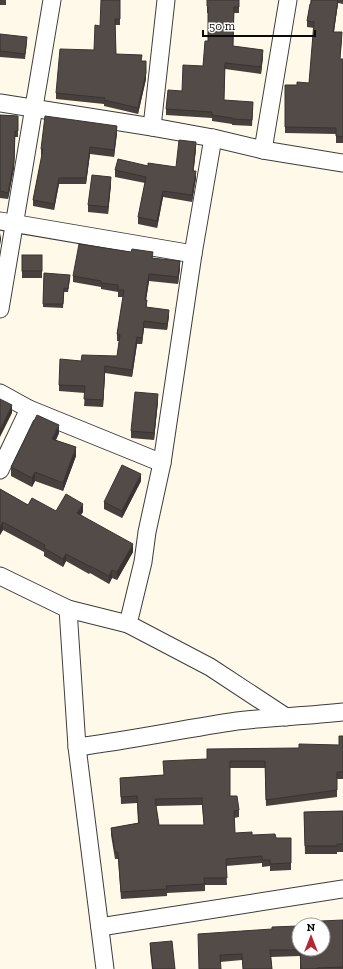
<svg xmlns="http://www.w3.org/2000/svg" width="343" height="969" font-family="'Zilla Slab',serif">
<rect width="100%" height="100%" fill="#fef9e8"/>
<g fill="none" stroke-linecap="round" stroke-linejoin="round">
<defs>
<g id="street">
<polyline points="0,103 152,127 213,138 263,150 343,163"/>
<polyline points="152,127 166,0"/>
<polyline points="263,150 288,0"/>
<polyline points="0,221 193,254"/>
<polyline points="0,309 52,0"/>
<polyline points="0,393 29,409 162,463 193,254 213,138"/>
<polyline points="162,463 147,532 143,562 128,624 210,667 286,717"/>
<polyline points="0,470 29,409"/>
<polyline points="0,576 68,609 77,747 105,969"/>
<polyline points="68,609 128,624"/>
<path d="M77,747C131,740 183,729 237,721C272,717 308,716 343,712"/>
<polyline points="100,927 343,889"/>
</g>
</defs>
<!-- street casing -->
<use href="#street" stroke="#3d3d3d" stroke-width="19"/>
<!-- street -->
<use href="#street" stroke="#fff" stroke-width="17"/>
</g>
<!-- wall -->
<g fill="#47403d" fill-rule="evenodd">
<rect x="0" y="0" width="6" height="5"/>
<polygon points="120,0 120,25 115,25 116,54 142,61 146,79 138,114 104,106 104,104 56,99 56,93 94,50 100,26"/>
<polygon points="207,0 239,0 239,13 234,13 233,46 263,56 261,74 225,69 224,100 253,108 252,126 232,125 232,124 212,121 212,118 166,115 166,109 203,66 208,41 208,13 207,13"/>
<polygon points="311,0 343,0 343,4 338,3 334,32 342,39 340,59 343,59 343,143 336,143 336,134 285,133 285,85 297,85 309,83 314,28 307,27 307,21"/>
<polygon points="0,34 27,42 25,59 0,57"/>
<polygon points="0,115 18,116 18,137 15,137 14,168 8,199 0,198"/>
<polygon points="117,133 114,157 90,154 86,184 59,184 54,210 33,206 33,200 42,155 41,155 41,149"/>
<polygon points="196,149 193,171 196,178 192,202 163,197 157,228 138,224 138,217 145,183 115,177 115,170 148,166 176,167"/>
<polygon points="111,184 108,214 88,212 88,205"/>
<rect x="22" y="255" width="20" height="23"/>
<polygon points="153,258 180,268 178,284 149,281 146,300 147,308 169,316 167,330 144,328 142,344 137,344 132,377 105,373 103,407 84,406 85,393 59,391 59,385 81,361 117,356 119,341 117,341 117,334 123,297 118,297 118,292 101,289 101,287 73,282 73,276"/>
<polygon points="44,273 70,278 68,292 64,292 63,308 43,307"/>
<polygon points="158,401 154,440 131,438 131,431"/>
<polygon points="59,433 56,440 76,456 63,491 35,481 32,487 11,476 11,467"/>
<polygon points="141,481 122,518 104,509 104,502"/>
<polygon points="0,489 28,505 56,511 83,512 80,515 133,552 117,580 112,578 109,584 90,573 89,574 66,561 63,567 44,556 44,552 3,530 0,535"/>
<path d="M343,736V779H337V797L266,806L265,768H230V796L239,810V817L234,818L235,833L276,838H291V870L270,871V866L262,867V863L226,866L227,885H205V891L167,893V896L121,899L118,859H115L111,835V828L138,823L137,803L121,804L120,778L163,775L207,759L299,748L339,745ZM202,805L204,825H159L156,806Z"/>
<polygon points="343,811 343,852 337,852 337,854 305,854 304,812"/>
<polygon points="343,920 343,969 300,969 300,956 271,957 272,969 243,969 242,960 220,962 198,934 299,949"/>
<polygon points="150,943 175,969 152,969 150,950"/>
</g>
<!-- shaded-wall -->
<g fill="#393432">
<polygon points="338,0 338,3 333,38 333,32"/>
<polygon points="263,50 263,56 261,74 261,67"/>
<polygon points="146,73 146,79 138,114 138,108"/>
<polygon points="117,126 117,133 114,157 114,150"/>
<polygon points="15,131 14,168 8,199 8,193"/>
<polygon points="196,142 196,149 193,177 193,171"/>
<polygon points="90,147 90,154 86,184 86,178"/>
<polygon points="196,171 196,178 192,202 192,195"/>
<polygon points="111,177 111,184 108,214 108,207"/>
<polygon points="59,178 59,184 54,210 54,204"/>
<polygon points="163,191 163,197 157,228 157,221"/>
<polygon points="1,233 1,240 0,245 0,238"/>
<polygon points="180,261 180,268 178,284 178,277"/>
<polygon points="149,274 149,281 145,307 145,300"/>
<polygon points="169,310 169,316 167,330 167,324"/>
<polygon points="144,321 144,328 142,344 142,338"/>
<polygon points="137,337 137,344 132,377 132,370"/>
<polygon points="105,366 105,373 103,407 103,400"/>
<polygon points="158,394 158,401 154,440 154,433"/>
<polygon points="12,405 12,413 0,437 0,430"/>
<polygon points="59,425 59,433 52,448 52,439"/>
<polygon points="76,447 76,456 63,491 63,483"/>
<polygon points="35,472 35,481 32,487 32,478"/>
<polygon points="141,474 141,481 122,518 122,511"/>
<polygon points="83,504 83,512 77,521 77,513"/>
<polygon points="3,522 3,530 0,535 0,527"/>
<polygon points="133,544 133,552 117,580 117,572"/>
<polygon points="66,554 66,561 63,567 63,559"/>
<polygon points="112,570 112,578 109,584 109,576"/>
</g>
<!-- building -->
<g fill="#524b47" stroke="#393432" fill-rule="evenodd">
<polygon points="101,0 120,0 120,19 115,19 116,54 142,55 141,61 146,61 146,73 138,108 104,100 105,98 56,93 60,49 94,50 95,25 100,26"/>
<polygon points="207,0 239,0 239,7 234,7 233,46 263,50 261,67 225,63 224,100 253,102 252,120 232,119 232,118 212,115 212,112 166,109 168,90 182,91 183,65 203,66 205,41 208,41 208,7 207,6"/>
<polygon points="311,0 338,0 333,32 342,32 340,59 343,59 343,137 336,136 336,128 285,127 285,85 297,85 297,82 309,83 314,22 307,21 310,4 311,4"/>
<polygon points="0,34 27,37 25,54 0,51"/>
<polygon points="0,115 18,116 18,131 15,131 14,162 8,193 0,191"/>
<polygon points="45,116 117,126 114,150 90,147 86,178 59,178 54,204 33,200 43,149 41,149"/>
<polygon points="179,140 196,142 193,171 196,171 192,195 163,191 157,221 138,217 146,177 115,170 118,159 148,166 148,163 176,167"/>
<polygon points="92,175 111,177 108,207 88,205"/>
<polygon points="79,244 131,252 132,249 153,252 152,258 180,261 178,277 149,274 145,300 147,300 146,307 169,310 167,324 144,321 142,338 137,337 132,370 105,366 103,400 84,399 85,386 59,385 60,359 81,361 82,355 117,356 120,335 117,334 124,290 118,290 118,285 101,283 101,281 73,276"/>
<rect x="22" y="255" width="20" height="16"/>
<polygon points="44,273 70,275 68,289 64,288 63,304 43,304"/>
<polygon points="135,392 158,394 154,433 131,431"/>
<polygon points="0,399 12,405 0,430"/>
<polygon points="37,415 59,425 52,439 76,447 63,483 35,472 32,478 11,467"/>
<polygon points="122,465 141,474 122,511 104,502"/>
<polygon points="0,489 28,505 32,498 56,511 66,494 83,504 77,513 133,544 117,572 112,570 109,576 90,566 89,566 66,554 63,559 44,548 45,545 3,522 0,527"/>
<path d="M339,736H343V772H337V790L266,800L265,761H230V796H237L239,810L234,811L235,833L252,832V835L275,834L276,838H291V863L270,864V860H262V856L226,859L227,878H204L205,884L166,886L167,889L121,892L118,852H115L111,828L139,823L137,796L121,797L120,778L164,775L163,761L207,759V749L299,748V744L339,745ZM202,798L204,825H159L155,799Z"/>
<polygon points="343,811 343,844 337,844 337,846 305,846 304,812"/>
<polygon points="343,920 343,967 317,968 317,969 301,969 300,950 270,950 272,969 243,969 242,954 220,955 221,969 199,969 198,934 272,929 272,927 299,926 299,949 323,949 323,925 321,925 321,921"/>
<polygon points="172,941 175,969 153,969 150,943"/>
</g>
<!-- north arrow -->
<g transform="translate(311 937)"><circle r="19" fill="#ffffff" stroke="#9d9d9d"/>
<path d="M0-3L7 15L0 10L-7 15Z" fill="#b42835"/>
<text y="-6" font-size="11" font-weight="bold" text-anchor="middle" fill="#0a0a0a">N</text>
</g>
<!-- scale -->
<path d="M203 30v6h112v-6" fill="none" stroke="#0a0a0a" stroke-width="2"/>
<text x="209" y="30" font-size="12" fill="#0a0a0a" stroke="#ffffff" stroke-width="3" paint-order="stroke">50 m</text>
</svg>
